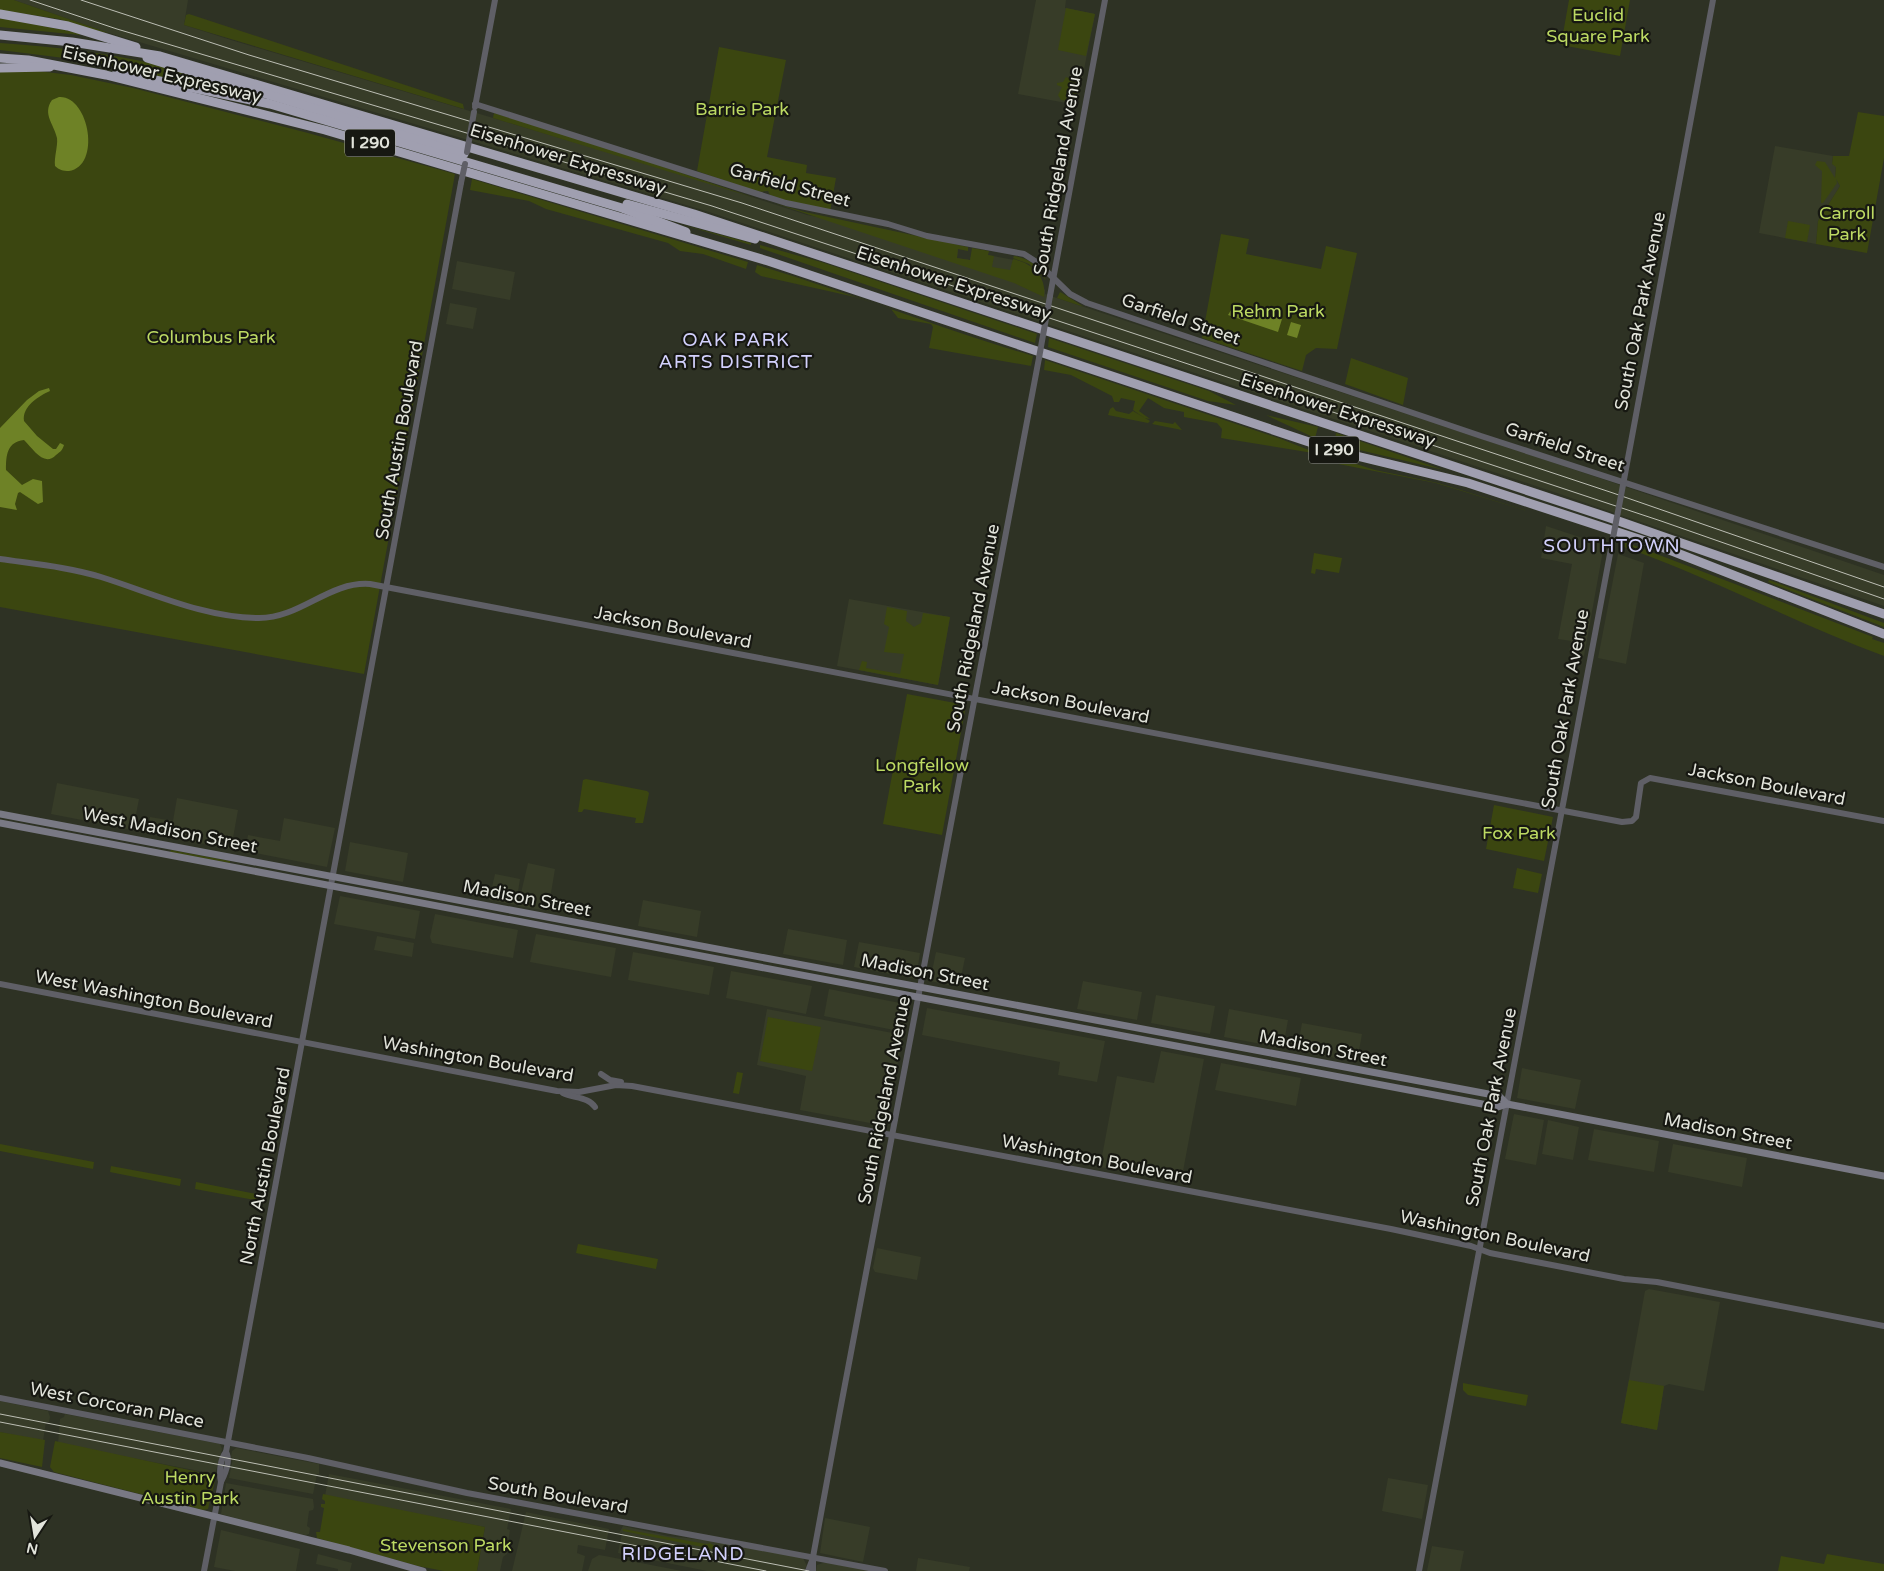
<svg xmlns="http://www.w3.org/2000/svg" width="1884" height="1571" font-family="'Varela Round',sans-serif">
<rect width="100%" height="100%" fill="#2e3224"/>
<!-- built -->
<g fill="#373c28">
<polygon points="14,0 188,0 184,25 231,40 688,176 807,215 903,233 917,239 958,249 957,258 970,260 972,252 1014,260 1045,290 1045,294 1617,484 1884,575 1884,606 1551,491 706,211 109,33"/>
<polygon points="1036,0 1066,0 1065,8 1095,14 1077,105 1018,94"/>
<polygon points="1775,146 1833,156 1832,164 1836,166 1835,177 1840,186 1818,221 1816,244 1759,233"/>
<polygon points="457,261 515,272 510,300 452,289"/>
<polygon points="450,303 477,308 473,329 446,324"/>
<polygon points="1546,526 1604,545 1584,656 1569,653 1571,641 1558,639 1572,564 1541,558"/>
<polygon points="1618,554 1644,563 1626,664 1598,658"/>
<polygon points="849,599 950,617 938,685 837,666"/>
<polygon points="57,783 139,799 133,830 51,814"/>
<polygon points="177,798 238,810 231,849 147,833 150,817 173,821"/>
<polygon points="284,818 335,828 327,867 245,851 248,835 280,841"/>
<polygon points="350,842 408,853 403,882 345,871"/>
<polygon points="528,863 555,869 548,911 518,906"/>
<polygon points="495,874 520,879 516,905 489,900"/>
<polygon points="340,896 420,911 415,939 334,924"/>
<polygon points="643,900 701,911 697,937 638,926"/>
<polygon points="435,914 518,930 513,958 432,943 430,937"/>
<polygon points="788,929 847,940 843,965 783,954"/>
<polygon points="536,934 616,948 611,977 530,962"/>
<polygon points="377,936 414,943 412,957 374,950"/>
<polygon points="859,942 920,953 916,979 854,967"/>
<polygon points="633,952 714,967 709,995 628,980"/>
<polygon points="936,952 965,958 959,987 930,981"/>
<polygon points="731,971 812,986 806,1014 726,998"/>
<polygon points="1083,981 1142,992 1137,1020 1077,1009"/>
<polygon points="829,989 910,1005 904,1032 824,1016"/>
<polygon points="1156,995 1215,1006 1210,1034 1151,1023"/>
<polygon points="927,1008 1105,1041 1097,1082 1058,1075 1060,1062 922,1035"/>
<polygon points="767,1009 903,1035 886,1126 800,1110 806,1076 757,1065"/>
<polygon points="1229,1009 1288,1020 1283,1048 1224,1037"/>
<polygon points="1302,1023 1362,1034 1357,1062 1297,1051"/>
<polygon points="1161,1051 1204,1059 1181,1182 1100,1167 1117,1076 1154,1083"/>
<polygon points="1221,1063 1301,1078 1296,1106 1215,1090"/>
<polygon points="1522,1068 1581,1080 1575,1109 1517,1098"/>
<polygon points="1514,1114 1544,1120 1536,1165 1505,1159"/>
<polygon points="1548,1120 1579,1127 1573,1160 1542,1154"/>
<polygon points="1594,1129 1659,1141 1654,1172 1588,1160"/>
<polygon points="1673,1144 1747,1158 1742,1187 1668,1172"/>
<polygon points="877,1248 921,1257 917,1280 875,1272 873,1268"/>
<polygon points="1649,1289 1720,1302 1704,1391 1669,1384 1664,1386 1657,1430 1621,1423 1645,1291"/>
<polygon points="0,1401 48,1411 50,1417 49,1422 46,1422 43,1441 0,1432"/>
<polygon points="65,1414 220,1444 222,1449 215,1474 58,1444 60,1419 64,1417"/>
<polygon points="236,1448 319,1464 319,1474 317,1474 313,1494 229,1478 233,1458 231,1457 232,1451"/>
<polygon points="329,1474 511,1509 507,1529 510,1530 508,1544 504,1550 508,1549 507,1554 503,1557 500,1571 477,1571 485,1527 325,1496"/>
<polygon points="1388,1478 1428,1485 1422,1519 1382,1511"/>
<polygon points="226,1483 313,1499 314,1507 313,1510 309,1511 307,1526 310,1528 309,1534 306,1535 290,1533 221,1514"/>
<polygon points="526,1512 609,1529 605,1550 578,1545 577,1553 585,1556 582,1571 512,1571"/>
<polygon points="825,1518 870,1527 863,1562 820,1553"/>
<polygon points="623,1526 668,1536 725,1542 803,1558 807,1566 803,1571 707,1571 618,1553 622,1533 619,1533"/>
<polygon points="221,1530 300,1549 296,1571 235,1571 214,1567"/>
<polygon points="1432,1546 1464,1551 1460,1571 1427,1571"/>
<polygon points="318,1554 352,1563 350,1571 338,1571 338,1569 316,1564"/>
<polygon points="599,1555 605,1556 682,1571 588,1571 592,1559"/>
<polygon points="918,1558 970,1567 969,1571 916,1571"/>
<polygon points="823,1563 830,1563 872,1571 816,1571 817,1565"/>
</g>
<!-- green -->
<g fill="#3b4610">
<polygon points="0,0 14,0 109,33 83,28 59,19 0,10"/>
<polygon points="1569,0 1630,0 1620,56 1561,45"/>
<polygon points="1066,8 1095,14 1086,56 1058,50"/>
<polygon points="189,14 463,104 464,109 184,25 186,15"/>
<polygon points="0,18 80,33 80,35 0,27"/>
<path d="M0,43C53,47 107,52 158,65C186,73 214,83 242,91L241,94L88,61L0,50Z"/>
<polygon points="719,47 786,60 767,157 807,165 806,173 836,178 830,212 804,207 770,195 768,191 758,192 697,171"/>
<polygon points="29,70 71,75 133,88 308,133 455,174 364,674 0,607 0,71"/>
<polygon points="1066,77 1074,80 1078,86 1077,94 1069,101 1061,100 1058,95 1062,87 1057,85 1057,83 1063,82"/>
<polygon points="1858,112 1884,116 1884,158 1867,253 1816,244 1818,221 1840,186 1836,179 1837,183 1823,203 1821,203 1822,171 1815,165 1817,161 1825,162 1835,178 1836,167 1832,164 1833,156 1849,156"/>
<polygon points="494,113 596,144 755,198 493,118"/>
<polygon points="472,179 748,262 746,269 703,254 680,251 668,243 546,209 529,201 470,190"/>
<path d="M774,203L805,212L968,247V251L958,249L957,258L970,260L972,248L989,251L988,255L994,256L992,267L1010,270L1013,259C1032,263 1047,276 1044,297L1014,283Z"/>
<polygon points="1788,221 1810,225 1807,242 1785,238"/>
<polygon points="680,224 751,243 751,245"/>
<polygon points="1221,234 1249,239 1246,254 1321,269 1326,246 1357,253 1337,349 1316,348 1306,355 1302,371 1202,338"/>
<polygon points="760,245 821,262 1037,334 1035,343 760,248"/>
<path d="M1014,256C1027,258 1041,266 1046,280L1029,264L1013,258Z"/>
<path d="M757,265C850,293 942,329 1033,356L1031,366L929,348L933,327L931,324L898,318L891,309L855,297L761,276L755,272Z"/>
<polygon points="1060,292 1062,293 1084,307 1057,298"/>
<polygon points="1049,338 1209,391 1236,405 1208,401 1048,347"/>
<polygon points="1351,358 1408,378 1403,405 1345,384"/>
<polygon points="1045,360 1281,439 1319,454 1221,438 1222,429 1217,423 1184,417 1184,412 1164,408 1148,398 1139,411 1150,419 1144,418 1133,410 1135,401 1121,398 1119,402 1114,402 1112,396 1071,375 1044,370"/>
<polygon points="1113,407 1116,411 1129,414 1133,411 1150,421 1148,423 1108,415 1110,409"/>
<polygon points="1266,415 1318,427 1315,438"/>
<polygon points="1155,421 1173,424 1175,422 1182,430 1152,424"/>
<polygon points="1336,433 1348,437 1444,470 1334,444"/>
<polygon points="1331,456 1375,470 1438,483 1550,518 1436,483 1333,463"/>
<path d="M1620,540L1873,637L1872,639L1884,643V656C1795,623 1710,577 1621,546Z"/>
<polygon points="1314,553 1342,558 1339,573 1316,569 1315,574 1311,573"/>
<polygon points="1769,580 1884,623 1884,627 1768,582"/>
<polygon points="887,607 907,611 906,621 914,627 921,623 923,613 950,617 938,685 859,670 862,661 867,662 866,668 900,674 904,654 884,652 889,627 884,624"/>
<polygon points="907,694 966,705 942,835 883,824"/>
<polygon points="586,779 647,791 649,793 643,823 635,823 636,818 584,809 582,812 578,812 583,780"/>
<polygon points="1494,805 1553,817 1544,861 1486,849"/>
<polygon points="171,850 230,861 230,863 170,852"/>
<polygon points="1517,868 1542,874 1538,893 1513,888"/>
<polygon points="768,1017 821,1027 812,1071 760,1061"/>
<polygon points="737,1072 743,1073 739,1094 733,1093"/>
<polygon points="0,1144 94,1162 93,1169 0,1151"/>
<polygon points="111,1166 181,1179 180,1186 110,1172"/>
<polygon points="196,1182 266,1196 265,1202 195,1189"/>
<polygon points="578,1244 658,1259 656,1269 576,1253"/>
<polygon points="1629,1380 1664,1386 1657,1430 1621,1423"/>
<polygon points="1463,1383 1528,1395 1526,1406 1468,1395 1463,1390"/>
<polygon points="0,1432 45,1440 42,1467 0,1458"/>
<polygon points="55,1441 208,1474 217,1473 208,1509 203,1510 54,1472 50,1467"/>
<polygon points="323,1494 485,1527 477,1571 444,1571 418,1566 317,1538 316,1532 320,1532 324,1508 321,1507 321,1504 325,1504 325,1501 322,1499"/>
<polygon points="623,1529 706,1544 710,1543 723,1551 623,1531"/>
<polygon points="1827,1554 1884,1564 1884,1571 1778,1571 1781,1556 1824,1564"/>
</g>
<!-- water -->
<g fill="#6e8226">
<path d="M59,97C89,95 102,166 69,171C63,171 59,170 55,166C54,157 58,146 57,138C54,124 42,114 52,100Z"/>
<polygon points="1239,305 1243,316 1247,307 1282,319 1278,332 1228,315 1233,307"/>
<polygon points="1291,322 1301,325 1297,338 1287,335"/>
<path d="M49,388L50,391C39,396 22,406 24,421L37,436L53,449H56L60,443L64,445C62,451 61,451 56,455C44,467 34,450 24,440C7,442 6,455 6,470L22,485L33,479L42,481L43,502L38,504L20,492L18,493L15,504L17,510L0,507V428L27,400L39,391Z"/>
</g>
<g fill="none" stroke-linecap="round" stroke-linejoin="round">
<!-- tertiary -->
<g stroke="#5f5f66" stroke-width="6">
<polyline points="475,104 786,203 888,224 927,236 1024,254 1038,263 1070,294 1087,303 1481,436 1884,567"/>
<polyline points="475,107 495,0"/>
<polyline points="1050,296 1105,0"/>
<polyline points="1623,485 1713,0"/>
<path d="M0,559C34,564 68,567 101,577C152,593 205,618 259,618C301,618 329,581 370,584L1622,822L1632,821L1636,817L1641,783L1650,778L1884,821"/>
<polyline points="0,984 557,1091 579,1092 616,1085 632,1086 1391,1229 1471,1246 1490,1253 1624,1279 1657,1282 1884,1326"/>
<polyline points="601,1074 610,1080 621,1082"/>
<path d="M563,1093C573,1098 589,1097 595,1107"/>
<polyline points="0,1398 308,1458 467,1493 885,1571"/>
<path d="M221,1482C225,1474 231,1460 226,1452"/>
<path d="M204,1571L221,1482C219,1473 220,1459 226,1452L461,183"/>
<polyline points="808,1571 813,1558"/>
<polyline points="813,1571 813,1557 839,1416 1039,358"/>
<polyline points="1419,1571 1613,538"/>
</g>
<!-- secondary -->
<g stroke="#797984" stroke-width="7">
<polyline points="0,814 1499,1096 1507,1104 1884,1176"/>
<polyline points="0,823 1498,1107 1507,1104"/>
<polyline points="0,1463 349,1550 423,1571"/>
</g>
<!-- motorway -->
<g stroke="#a09fb0" stroke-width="9">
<polyline points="0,14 68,26 136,47"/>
<polyline points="0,35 72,42 160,56 694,214 1607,517 1884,614"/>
<polyline points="0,58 28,60 106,75 325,130 768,261 1336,451 1468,483 1654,544 1884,634"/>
<polyline points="147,58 464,154"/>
<polyline points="0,68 50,67"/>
<polyline points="117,72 270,104 622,208 686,232"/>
<polyline points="627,204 755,239"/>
</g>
<!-- rail -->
<g stroke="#bdbfb5" stroke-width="1">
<polyline points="30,0 117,29 712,206 1661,521 1884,599"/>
<polyline points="81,0 249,55 742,203 1613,493 1884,587"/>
<polyline points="0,1414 809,1571"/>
<polyline points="0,1422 766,1571"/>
</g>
<!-- tertiary-bridge -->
<g stroke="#5f5f66" stroke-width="6">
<polyline points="467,152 474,112"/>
<polyline points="461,183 465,164"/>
<polyline points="1039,358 1050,296"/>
<polyline points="1613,538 1623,485"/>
</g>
</g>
<g text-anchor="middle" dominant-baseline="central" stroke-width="4.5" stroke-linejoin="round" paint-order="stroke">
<!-- shield labels -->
<g fill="#171812" stroke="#a5a79f" stroke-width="1">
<rect x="345" y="129.5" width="50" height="27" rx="4"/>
<rect x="1309" y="436.5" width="50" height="27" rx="4"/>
</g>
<g font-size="16" font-weight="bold" fill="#e2e4db">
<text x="370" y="143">I 290</text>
<text x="1334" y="450">I 290</text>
</g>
<!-- park labels -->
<g font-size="18" fill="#bdda63" stroke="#171812">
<text x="1598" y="15">Euclid<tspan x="1598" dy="21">Square Park</tspan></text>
<text x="742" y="109">Barrie Park</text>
<text x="1847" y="213">Carroll<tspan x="1847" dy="21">Park</tspan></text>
<text x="1278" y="311">Rehm Park</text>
<text x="211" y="337">Columbus Park</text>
<text x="922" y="765">Longfellow<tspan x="922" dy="21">Park</tspan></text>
<text x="1519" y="833">Fox Park</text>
<text x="190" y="1477">Henry<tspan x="190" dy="21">Austin Park</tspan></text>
<text x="446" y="1545">Stevenson Park</text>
</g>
<!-- street labels -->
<g font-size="18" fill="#e2e4db" stroke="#171812">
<text transform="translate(162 74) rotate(13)">Eisenhower Expressway</text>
<text transform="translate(568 159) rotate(17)">Eisenhower Expressway</text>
<text transform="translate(1058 171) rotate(-80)">South Ridgeland Avenue</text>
<text transform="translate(790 185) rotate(15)">Garfield Street</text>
<text transform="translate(954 283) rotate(18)">Eisenhower Expressway</text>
<text transform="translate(1640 311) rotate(-79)">South Oak Park Avenue</text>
<text transform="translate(1181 319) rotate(19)">Garfield Street</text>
<text transform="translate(1338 410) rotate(18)">Eisenhower Expressway</text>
<text transform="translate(399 440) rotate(-80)">South Austin Boulevard</text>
<text transform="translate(1565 447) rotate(18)">Garfield Street</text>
<text transform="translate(673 627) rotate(11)">Jackson Boulevard</text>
<text transform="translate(973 628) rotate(-79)">South Ridgeland Avenue</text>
<text transform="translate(1071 702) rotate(11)">Jackson Boulevard</text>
<text transform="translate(1565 709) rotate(-80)">South Oak Park Avenue</text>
<text transform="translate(1767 784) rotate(11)">Jackson Boulevard</text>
<text transform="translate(170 830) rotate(11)">West Madison Street</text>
<text transform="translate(527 898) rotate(11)">Madison Street</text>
<text transform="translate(925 972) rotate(11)">Madison Street</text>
<text transform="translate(154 999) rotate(11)">West Washington Boulevard</text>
<text transform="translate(1323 1048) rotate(11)">Madison Street</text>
<text transform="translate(478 1059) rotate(10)">Washington Boulevard</text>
<text transform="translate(884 1100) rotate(-79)">South Ridgeland Avenue</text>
<text transform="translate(1491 1107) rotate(-79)">South Oak Park Avenue</text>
<text transform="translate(1728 1131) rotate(11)">Madison Street</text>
<text transform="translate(1097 1159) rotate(11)">Washington Boulevard</text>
<text transform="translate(265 1166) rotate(-79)">North Austin Boulevard</text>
<text transform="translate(1495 1236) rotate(12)">Washington Boulevard</text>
<text transform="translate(117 1405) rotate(11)">West Corcoran Place</text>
<text transform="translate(558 1495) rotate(10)">South Boulevard</text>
</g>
<!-- neighbourhood labels -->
<g font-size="19" letter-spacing="1" fill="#d2d0fc" stroke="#171812">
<text x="736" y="340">OAK PARK<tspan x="736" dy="22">ARTS DISTRICT</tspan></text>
<text x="1612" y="546">SOUTHTOWN</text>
<text x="683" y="1554">RIDGELAND</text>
</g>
</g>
<!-- north arrow -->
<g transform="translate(35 1536) rotate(192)" stroke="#171812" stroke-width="4" paint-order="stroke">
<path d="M0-4L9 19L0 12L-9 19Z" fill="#e2e4db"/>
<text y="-8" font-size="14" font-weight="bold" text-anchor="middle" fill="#e2e4db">N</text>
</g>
</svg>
